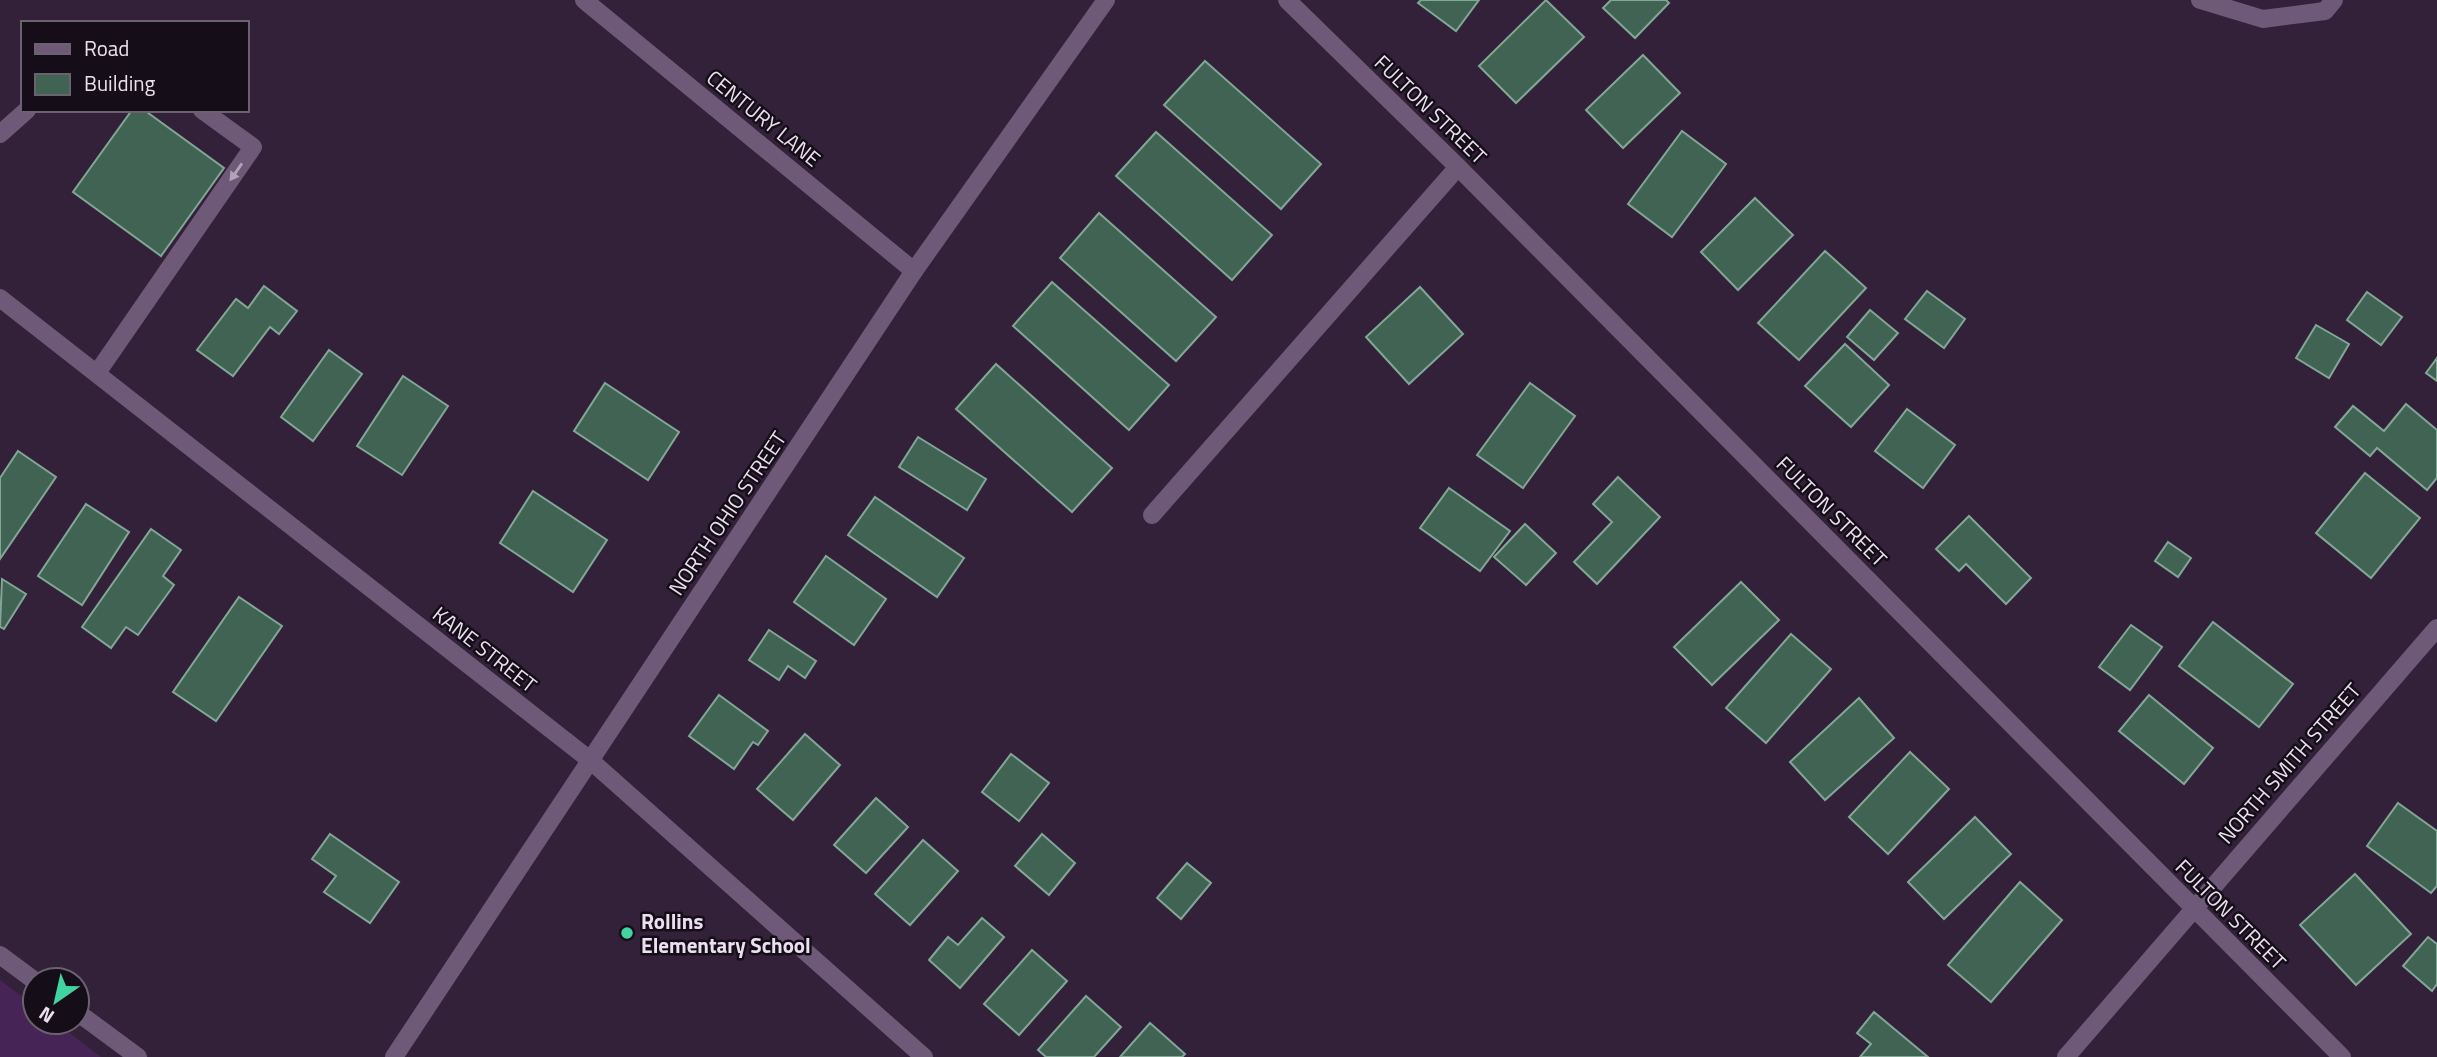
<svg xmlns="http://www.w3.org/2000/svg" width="2437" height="1057" font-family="'Titillium Web',sans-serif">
<rect width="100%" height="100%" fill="#322139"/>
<!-- green -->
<polygon fill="#472456" points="0,980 35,1006 35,1022 55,1022 101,1057 0,1057"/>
<!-- building -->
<g fill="#406353" stroke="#82a796" stroke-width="2">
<polygon points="1421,0 1479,0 1456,31 1418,3"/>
<polygon points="1546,0 1584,37 1516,103 1479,66"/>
<polygon points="1611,0 1666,0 1669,3 1635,38 1603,8"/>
<polygon points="1643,55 1680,93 1623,148 1586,110"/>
<polygon points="1205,61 1321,164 1281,209 1164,105"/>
<polygon points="132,110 144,110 224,168 161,256 73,192"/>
<polygon points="1682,131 1726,164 1672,237 1628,204"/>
<polygon points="1156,132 1272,235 1232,280 1116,176"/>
<polygon points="1755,198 1793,235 1738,290 1701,252"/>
<polygon points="1099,213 1216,317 1176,361 1060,258"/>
<polygon points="1825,251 1866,288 1799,360 1758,323"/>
<polygon points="1052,282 1169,385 1129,430 1013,326"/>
<polygon points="264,286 297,311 279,334 270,327 233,376 197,350 236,299 248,308"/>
<polygon points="1420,287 1463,334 1409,384 1366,337"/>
<polygon points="1927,291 1965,319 1944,348 1905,319"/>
<polygon points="2367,292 2402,317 2381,345 2347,320"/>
<polygon points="1870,310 1898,333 1874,360 1847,337"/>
<polygon points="2316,325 2349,344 2329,378 2296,358"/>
<polygon points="1845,344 1889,385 1851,427 1805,386"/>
<polygon points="329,350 362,374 313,441 281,417"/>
<polygon points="2437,358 2437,381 2426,373"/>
<polygon points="996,364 1112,468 1072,512 956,409"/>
<polygon points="403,376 448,406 402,475 357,446"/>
<polygon points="605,383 679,432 648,480 574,431"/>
<polygon points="1530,383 1575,416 1523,488 1477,455"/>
<polygon points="2406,404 2437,430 2437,478 2427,490 2377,448 2370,456 2335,427 2353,406 2384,431"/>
<polygon points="1907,409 1955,445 1923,488 1875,451"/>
<polygon points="918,437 986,479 967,510 899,467"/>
<polygon points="18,451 56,477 0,559 0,478"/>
<polygon points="2365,473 2420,518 2371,578 2316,533"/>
<polygon points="1618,477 1660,517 1597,584 1574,562 1612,522 1593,504"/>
<polygon points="1449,488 1510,531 1480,571 1420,528"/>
<polygon points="533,491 607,540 573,592 500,543"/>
<polygon points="875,497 964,558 937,597 848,535"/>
<polygon points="86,504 129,532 82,605 38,576"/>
<polygon points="1969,516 2031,578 2006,604 1966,564 1959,571 1936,549"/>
<polygon points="1525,524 1556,553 1526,585 1494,557"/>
<polygon points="151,529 181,550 163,576 174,585 138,635 126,627 111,648 82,627"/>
<polygon points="2168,542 2191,558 2178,577 2155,561"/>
<polygon points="826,556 886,599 854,645 794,602"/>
<polygon points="2,579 26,594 4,629 0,627"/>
<polygon points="1741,582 1779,620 1712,685 1674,647"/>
<polygon points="239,597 282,626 216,721 173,692"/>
<polygon points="2213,622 2293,684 2259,727 2179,666"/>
<polygon points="2131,625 2162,647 2130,690 2099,667"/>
<polygon points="769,630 816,661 805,678 788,666 779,680 749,660"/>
<polygon points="1791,634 1831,669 1766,743 1726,708"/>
<polygon points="719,695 768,731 758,745 753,742 734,769 689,736"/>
<polygon points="2149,695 2213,748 2184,784 2119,731"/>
<polygon points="1859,698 1894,738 1825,800 1790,762"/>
<polygon points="805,734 840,765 793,820 757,789"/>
<polygon points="1910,752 1949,789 1888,854 1849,817"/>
<polygon points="1011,754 1049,783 1019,821 982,792"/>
<polygon points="876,798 908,827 866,873 834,845"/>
<polygon points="2398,803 2437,831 2437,886 2431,893 2367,846"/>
<polygon points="1975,817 2011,854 1944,919 1908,882"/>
<polygon points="330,834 399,882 370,923 324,892 336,876 312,859"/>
<polygon points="1042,834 1075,863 1049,895 1015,866"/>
<polygon points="923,840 958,871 910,925 875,894"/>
<polygon points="1187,863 1211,883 1181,919 1157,898"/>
<polygon points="2355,874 2411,934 2356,985 2300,925"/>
<polygon points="2020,882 2062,920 1991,1002 1948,965"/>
<polygon points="982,918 1004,937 960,988 929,960 948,937 958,945"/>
<polygon points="2428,937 2437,944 2437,984 2432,991 2403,966"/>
<polygon points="1032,950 1067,981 1019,1035 984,1004"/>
<polygon points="1086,996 1121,1027 1094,1057 1046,1057 1038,1050"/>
<polygon points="1874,1012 1928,1057 1860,1057 1871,1044 1857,1033"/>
<polygon points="1150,1023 1185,1054 1182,1057 1120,1057"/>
</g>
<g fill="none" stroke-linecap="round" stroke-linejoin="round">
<!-- minor -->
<g stroke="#6f5979" stroke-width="18">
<polyline points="584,0 914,271"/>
<polyline points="1287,0 1458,167 2342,1057"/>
<polyline points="2200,0 2263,19 2325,11 2334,0"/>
<polyline points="0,134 27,110"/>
<polyline points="0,298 590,760 924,1057"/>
<polyline points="97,373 253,147 202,110"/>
<polyline points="1152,515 1458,167"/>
<polyline points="0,955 35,981"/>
<polyline points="77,1012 138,1057"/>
<polyline points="394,1057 914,271 1106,0"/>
<polyline points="2066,1057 2437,628"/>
</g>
</g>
<!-- one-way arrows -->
<defs><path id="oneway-solid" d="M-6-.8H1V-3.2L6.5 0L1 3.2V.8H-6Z" transform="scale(1.75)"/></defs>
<use fill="#b3a3ba" href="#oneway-solid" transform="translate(236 172) rotate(125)"/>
<!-- markers -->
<circle fill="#42d4a0" stroke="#150e19" stroke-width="2.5" cx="627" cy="933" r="7"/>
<g text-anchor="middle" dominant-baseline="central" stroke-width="5" stroke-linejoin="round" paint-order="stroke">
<!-- street labels -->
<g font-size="21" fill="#eae0ef" stroke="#150e19">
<text transform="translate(1431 109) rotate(44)">FULTON STREET</text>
<text transform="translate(764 118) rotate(39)">CENTURY LANE</text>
<text transform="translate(1832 511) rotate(45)">FULTON STREET</text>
<text transform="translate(727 513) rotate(-56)">NORTH OHIO STREET</text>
<text transform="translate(485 649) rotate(38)">KANE STREET</text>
<text transform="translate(2289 763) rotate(-49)">NORTH SMITH STREET</text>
<text transform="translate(2231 914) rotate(45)">FULTON STREET</text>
</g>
<!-- poi labels -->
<g font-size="21" font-weight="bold" fill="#eae0ef" stroke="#150e19" text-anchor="start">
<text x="641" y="921">Rollins<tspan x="641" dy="24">Elementary School</tspan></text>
</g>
</g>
<!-- legend -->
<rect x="21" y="21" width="228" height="91" fill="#150e19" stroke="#6a626f" stroke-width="2"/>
<rect x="35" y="44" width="35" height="10" fill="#6f5979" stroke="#6a626f" stroke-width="2"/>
<text x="84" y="56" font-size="21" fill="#eae0ef">Road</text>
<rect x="35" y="74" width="35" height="21" fill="#406353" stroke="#6a626f" stroke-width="2"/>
<text x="84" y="91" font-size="21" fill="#eae0ef">Building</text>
<!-- north arrow -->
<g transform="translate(56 1001) rotate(214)"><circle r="33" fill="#150e19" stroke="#6a626f" stroke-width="2"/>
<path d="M0-5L12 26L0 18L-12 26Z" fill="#42d4a0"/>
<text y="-10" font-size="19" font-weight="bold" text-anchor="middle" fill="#eae0ef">N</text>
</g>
</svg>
